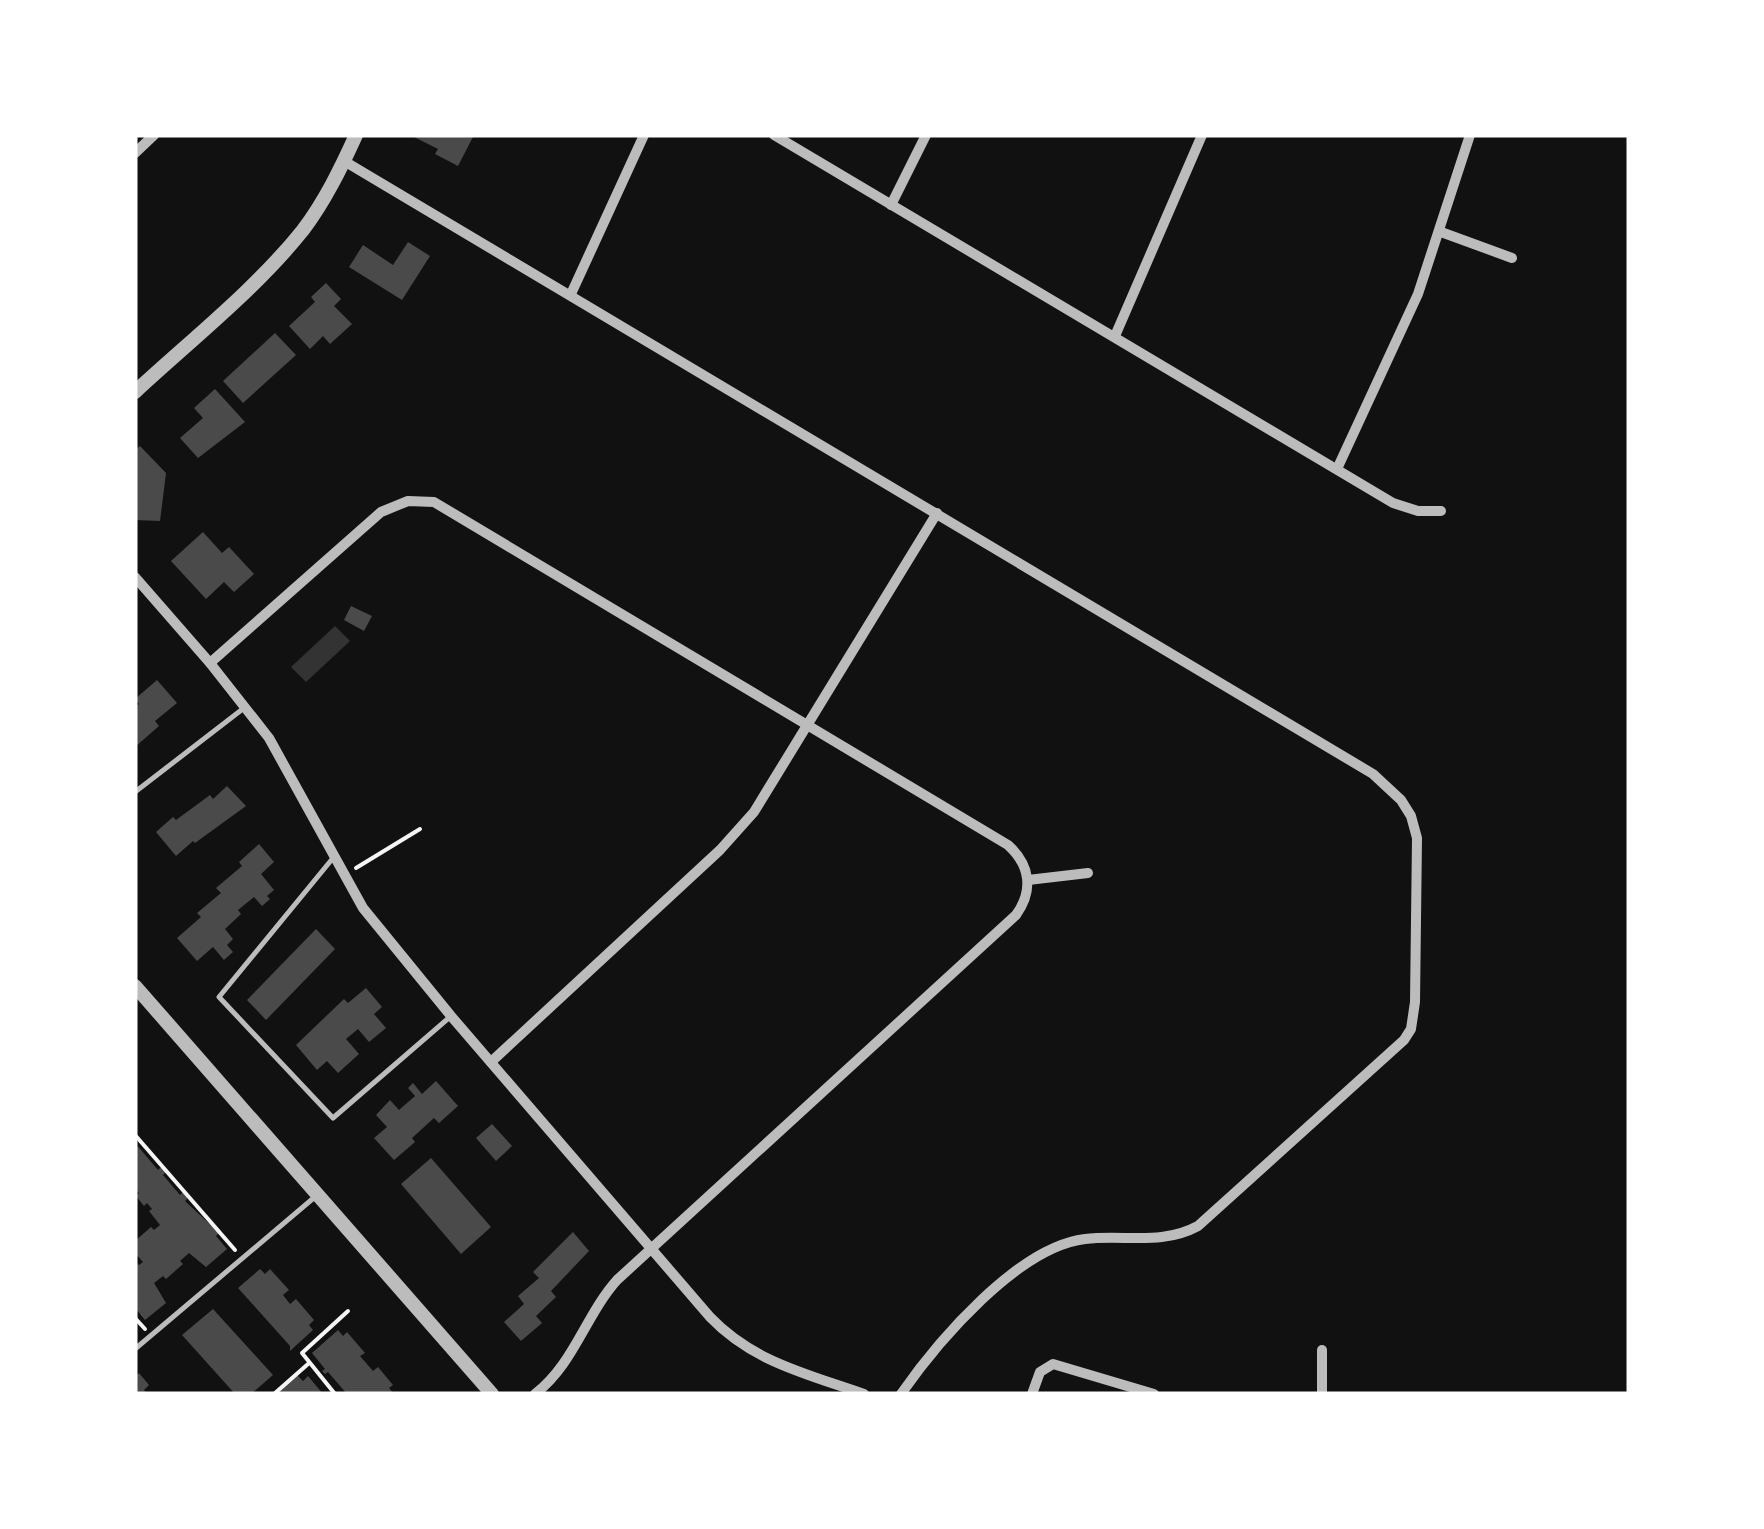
<svg xmlns="http://www.w3.org/2000/svg" width="1764" height="1529" font-family="Overpass,sans-serif">
<rect width="100%" height="100%" fill="#111"/>
<!-- water -->
<polygon fill="#333" points="335,626 350,641 306,682 291,667"/>
<!-- building -->
<g fill="#4a4a4a">
<polygon points="410,135 474,135 458,166 435,154 438,149"/>
<polygon points="408,242 430,256 402,300 349,267 363,245 393,265"/>
<polygon points="326,283 341,299 334,306 352,324 330,344 323,336 310,349 289,326 315,302 311,297"/>
<polygon points="275,333 296,355 243,403 223,381"/>
<polygon points="215,389 245,422 198,458 180,438 203,418 194,408"/>
<polygon points="140,446 166,473 160,521 135,520 135,450"/>
<polygon points="203,532 222,553 229,547 254,574 234,592 224,582 206,599 171,561"/>
<polygon points="351,606 372,616 364,631 344,620"/>
<polygon points="157,680 177,703 155,721 159,726 135,747 135,707 139,704 135,699"/>
<polygon points="227,786 246,806 195,843 193,841 176,856 156,832 173,817 176,820 210,795 213,799"/>
<polygon points="259,844 274,862 261,874 274,890 267,896 270,899 262,906 254,897 238,910 241,914 225,929 233,939 227,945 233,952 224,960 213,947 197,961 177,938 201,917 197,913 221,893 216,888 242,866 239,862"/>
<polygon points="316,929 335,949 266,1020 247,1000"/>
<polygon points="366,988 382,1007 374,1014 386,1028 369,1042 358,1029 346,1039 359,1054 338,1073 327,1061 317,1070 296,1045 344,999 348,1003"/>
<polygon points="436,1081 458,1106 439,1123 434,1118 412,1138 415,1142 394,1160 374,1138 387,1127 376,1115 390,1100 399,1110 415,1096 408,1088 413,1083 422,1094"/>
<polygon points="492,1124 512,1146 496,1161 476,1138"/>
<polygon points="135,1143 158,1170 161,1167 166,1172 163,1175 180,1195 183,1192 188,1198 185,1201 219,1233 216,1236 227,1249 206,1267 189,1253 180,1261 183,1264 166,1279 163,1276 154,1283 166,1303 145,1320 135,1308 135,1262 139,1265 143,1262 135,1253 135,1241 151,1227 154,1230 160,1225 149,1211 152,1209 147,1203 144,1206 136,1196 139,1193 135,1189"/>
<polygon points="431,1158 491,1227 461,1254 401,1184"/>
<polygon points="573,1232 589,1251 551,1291 556,1297 536,1316 542,1323 521,1341 504,1322 524,1304 518,1296 539,1278 533,1272"/>
<polygon points="260,1269 265,1274 270,1269 289,1290 283,1295 290,1304 296,1299 314,1320 309,1325 313,1330 290,1351 290,1346 238,1288"/>
<polygon points="213,1309 273,1375 251,1394 235,1394 182,1335"/>
<polygon points="338,1330 343,1336 347,1332 365,1353 360,1356 373,1371 378,1367 393,1385 389,1388 394,1394 347,1394 328,1372 325,1374 322,1371 325,1369 312,1353"/>
<polygon points="139,1373 149,1385 144,1390 147,1394 135,1394 135,1377"/>
<polygon points="297,1375 303,1381 308,1376 323,1394 276,1394"/>
</g>
<g fill="none" stroke-linecap="round" stroke-linejoin="round">
<!-- path -->
<g stroke="#f5f5f5" stroke-width="4">
<polyline points="356,868 420,829"/>
<polyline points="135,1135 235,1250"/>
<polyline points="135,1318 145,1329"/>
<polyline points="274,1394 308,1364"/>
<polyline points="335,1394 302,1353 348,1311"/>
</g>
<!-- service -->
<g stroke="#bcbcbc" stroke-width="5">
<polyline points="135,792 244,708"/>
<polyline points="333,858 219,997 333,1118 451,1016"/>
<polyline points="135,1349 316,1196"/>
</g>
<!-- minor -->
<g stroke="#bcbcbc" stroke-width="10">
<polyline points="774,135 1393,503 1418,511 1441,511"/>
<polyline points="135,153 154,135"/>
<path d="M344,161L1373,774L1401,800L1411,816L1417,838L1415,1002L1411,1029L1404,1040L1198,1226C1161,1246 1124,1234 1085,1239C1018,1247 938,1341 901,1394"/>
<polyline points="891,205 926,135"/>
<polyline points="1441,232 1512,258"/>
<polyline points="571,294 644,135"/>
<polyline points="1115,336 1202,135"/>
<polyline points="1337,469 1418,294 1470,135"/>
<path d="M135,577L210,663L269,738L363,908L451,1016L710,1317C753,1362 807,1374 864,1394"/>
<path d="M210,663L381,512L408,501L434,502L1008,845C1030,865 1034,890 1016,915L617,1280C585,1316 574,1364 535,1394"/>
<polyline points="1028,880 1088,873"/>
<polyline points="491,1062 720,850 754,812 937,513"/>
<polyline points="1322,1350 1322,1394"/>
<polyline points="1032,1394 1040,1372 1053,1364 1154,1394"/>
</g>
<!-- tertiary -->
<g stroke="#bcbcbc" stroke-width="14">
<path d="M135,392C191,340 255,290 303,230C325,201 341,168 356,135"/>
<polyline points="135,986 492,1394"/>
</g>
</g>
<!-- border -->
<rect width="1764" height="1529" fill="none" stroke="#ffffff" stroke-width="275"/>
</svg>
